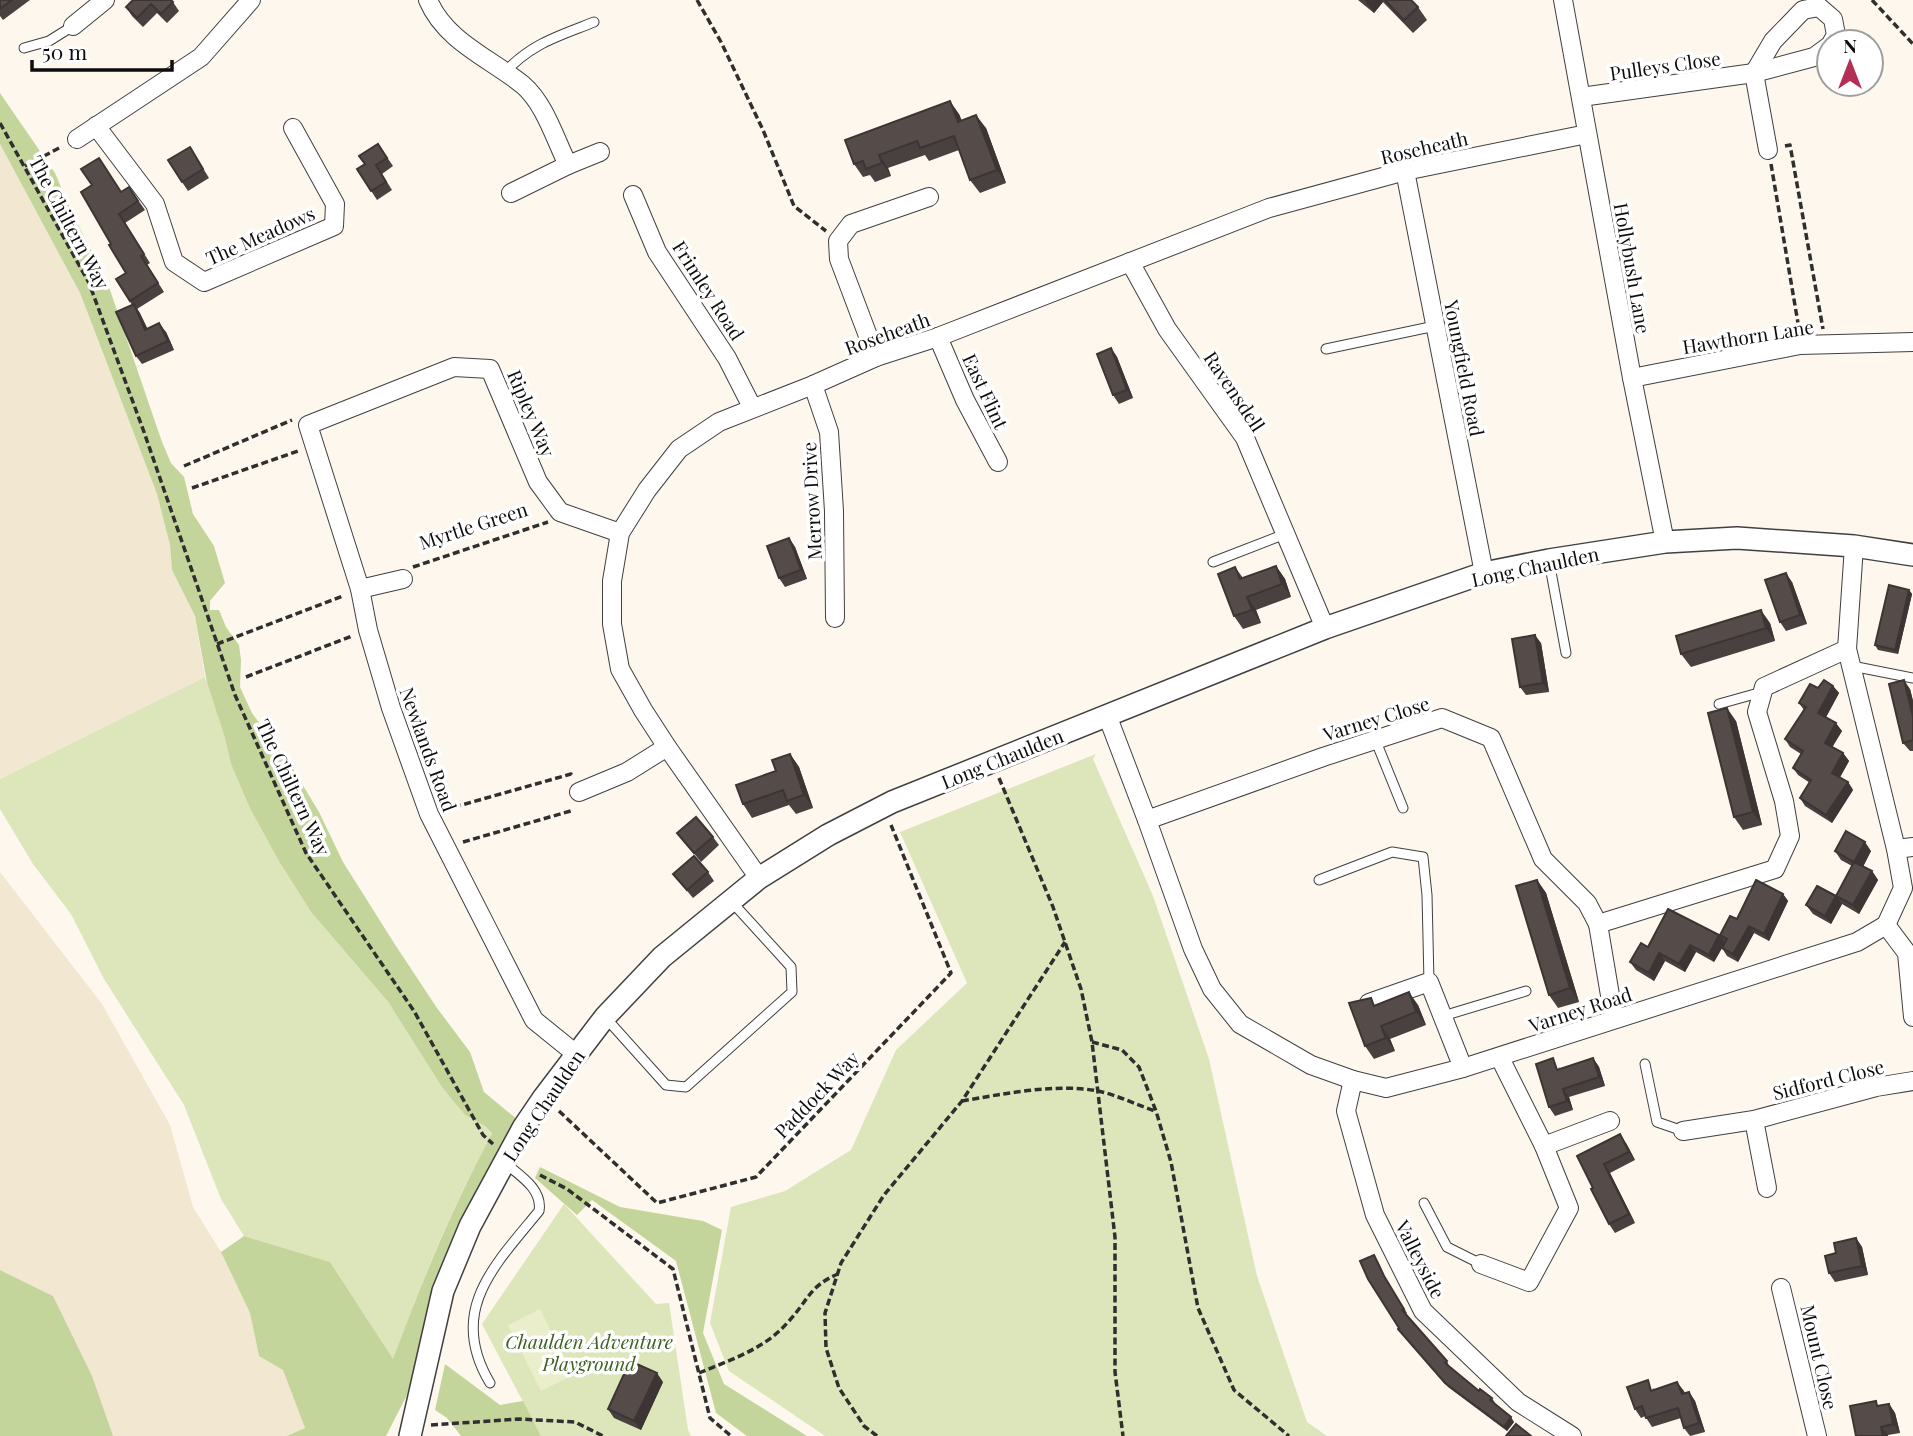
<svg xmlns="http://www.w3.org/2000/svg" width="1913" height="1436" font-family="'Playfair Display',serif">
<rect width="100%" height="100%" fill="#fef7ee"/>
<!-- farmland -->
<g fill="#f2e7d0">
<polygon points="0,144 80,293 97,338 157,494 170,545 172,570 195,616 205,677 0,779"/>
<polygon points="0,872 102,1004 170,1125 193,1207 221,1252 250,1313 259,1356 283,1369 305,1428 287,1436 113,1436 53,1296 0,1270"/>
</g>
<!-- green -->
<g fill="#dce6ba">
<path d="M205,677L224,735L231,764L280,863L311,912L389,1003L465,1115L485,1126L492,1135C451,1207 422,1282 393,1360L330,1262L244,1236L221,1199L184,1105L104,979L71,914L33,864L0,809V779Z"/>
<polygon points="1096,754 1093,759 1153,896 1209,1059 1257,1276 1307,1422 1327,1436 825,1436 729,1371 710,1323 731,1207 785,1191 851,1150 896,1050 967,983 900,832"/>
<polygon points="564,1204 656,1304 669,1303 688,1430 691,1436 541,1436 482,1324"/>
</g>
<!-- forest -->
<g fill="#c4d59b">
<path d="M0,93L55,173L68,204L109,287L162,442L171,463L184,477L193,514L214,546L225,583L210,601V610H219L226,627L239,645L241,660L240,687L252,713L293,769L319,812L343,862L394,943L437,1008L470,1052L484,1092L518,1120L488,1168L463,1225L406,1397L386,1436H287L305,1428L283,1370L259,1356L250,1313L221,1252L244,1236L330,1262L393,1359C422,1282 452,1207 492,1134L485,1126L465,1115L442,1087L389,1003L311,912L280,863L250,808L231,764L224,735L207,683L195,616L172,570L170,545L157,494L80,293L0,144Z"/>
<polygon points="540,1167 620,1207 703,1221 722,1230 703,1333 724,1384 807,1436 747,1436 716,1413 676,1261 592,1200 577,1215 535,1178"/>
<polygon points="0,1270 53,1296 92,1376 113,1436 0,1436"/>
<polygon points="445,1364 500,1405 523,1401 541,1436 461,1436 447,1418 435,1410"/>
</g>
<!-- pitch -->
<polygon fill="#eaeecb" points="540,1309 573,1375 541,1391 508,1325"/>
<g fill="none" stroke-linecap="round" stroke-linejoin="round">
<defs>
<g id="service">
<polyline points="24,48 49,41 73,26"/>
<path d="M504,73C532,43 557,37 594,22"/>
<polyline points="1326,349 1435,326"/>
<polyline points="1549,561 1566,653"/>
<polyline points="1213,562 1285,534"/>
<polyline points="1852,666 1913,678"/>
<polyline points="1719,704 1762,692"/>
<polyline points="1375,739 1403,808"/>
<polyline points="1319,880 1392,852 1423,857 1427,895 1429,982"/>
<polyline points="1443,1016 1526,991"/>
<polyline points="605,1017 666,1085 686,1087 792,992 791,967 731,901"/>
<polyline points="1645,1064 1657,1122 1683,1131"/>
<polyline points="1424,1203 1447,1247 1481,1264"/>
<path d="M490,1383C447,1311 494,1266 539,1211C543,1189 519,1175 505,1163"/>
</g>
<g id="minor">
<path d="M428,0C446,42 490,58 523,85C545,104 555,139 568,165L511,193"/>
<polyline points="1563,0 1632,378 1665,542"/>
<polyline points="73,26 105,0"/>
<polyline points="1754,73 1773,41 1803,10 1819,7 1833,19 1836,35 1832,42"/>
<polyline points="1754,73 1814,57 1829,46"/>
<polyline points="1581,97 1754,73 1768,150"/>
<polyline points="96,126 155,204 174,262 204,282 334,226 335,204 293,128"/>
<polyline points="77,139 201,57 251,0"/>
<polyline points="568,165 600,152"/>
<polyline points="1405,171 1484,573"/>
<polyline points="633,195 657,252 727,358 752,407"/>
<polyline points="1130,262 1167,329 1245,438 1325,628"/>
<polyline points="938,337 965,400 998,462"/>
<polyline points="876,357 839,259 838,241 851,224 929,197"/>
<polyline points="1632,378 1800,345 1913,342"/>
<polyline points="813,385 829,432 834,511 835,618"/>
<polyline points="360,589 403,579"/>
<polyline points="1107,715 1147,820 1193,949 1212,989 1240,1024 1311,1065 1353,1080 1386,1088 1463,1068 1857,942 1886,925 1903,888 1896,849 1847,649 1854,546"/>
<polyline points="579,792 627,772 667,747"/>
<polyline points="1147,820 1323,757 1442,718 1491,738 1543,859 1587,903 1598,924"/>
<polyline points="1896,849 1913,847"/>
<polyline points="759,878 667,747 643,710 620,669 612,624 612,581 620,533 647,490 679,449 719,422 813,385 876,357 938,337 1269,208 1405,171 1587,134"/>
<polyline points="1886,925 1907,953 1913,1017"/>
<polyline points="1369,1003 1429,982 1463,1068"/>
<polyline points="1614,1019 1598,924 1775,869 1790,836 1784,801 1757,712 1764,687 1847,649"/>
<polyline points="576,1054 534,1020 429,814 391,708 368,630 360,589 308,425 454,367 490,369 538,482 560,512 620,533"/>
<polyline points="1500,1058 1544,1146 1610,1121"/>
<polyline points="1353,1080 1346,1111 1375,1215 1423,1311 1518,1402 1572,1436"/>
<polyline points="1754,1120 1767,1188"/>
<polyline points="1683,1131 1754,1120 1876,1087 1913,1081"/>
<polyline points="1481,1264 1529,1282 1569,1208 1544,1146"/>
<polyline points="1781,1288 1817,1436"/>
</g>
<polyline id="tertiary" points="410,1436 443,1291 470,1226 523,1128 544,1097 605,1017 662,957 759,878 828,835 892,802 1325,628 1484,573 1549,560 1665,542 1737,538 1854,546 1913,555"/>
</defs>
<!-- service casing -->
<use href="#service" stroke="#404040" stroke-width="11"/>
<!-- minor casing -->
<use href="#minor" stroke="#404040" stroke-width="20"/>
<!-- tertiary casing -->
<use href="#tertiary" stroke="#404040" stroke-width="24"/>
<!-- path -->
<g stroke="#2f2f2f" stroke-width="3.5" stroke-dasharray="7 3.5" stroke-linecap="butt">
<polyline points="697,0 721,42 763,130 794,206 826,231"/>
<polyline points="1872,0 1913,44"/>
<polyline points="0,123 89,283 144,432 235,695 306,853 414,1011 483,1135 493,1144"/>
<polyline points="1785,146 1790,145 1823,329"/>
<polyline points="1771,164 1799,329"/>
<polyline points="25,166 61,147"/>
<polyline points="184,466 292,420"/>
<polyline points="192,488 298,451"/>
<polyline points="413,567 548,522"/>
<polyline points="217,644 343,596"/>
<polyline points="246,677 352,636"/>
<polyline points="999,778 1053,907 1081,989 1092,1042 1115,1237 1115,1372 1123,1436"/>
<polyline points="444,810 571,774 573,778"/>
<polyline points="463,842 574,810"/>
<polyline points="1092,1042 1122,1050 1139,1067 1156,1111 1171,1162 1198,1308 1234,1390 1289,1436"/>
<path d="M962,1101C1003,1094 1056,1083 1098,1091C1117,1095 1137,1105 1155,1111"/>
<polyline points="559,1111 657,1203 756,1177 951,973 891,825"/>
<polyline points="540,1175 567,1189 673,1269 710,1418 731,1436"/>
<path d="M699,1373C730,1360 765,1349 788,1322C808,1301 809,1286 838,1274"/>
<polyline points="431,1425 519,1419 575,1422 603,1436"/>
<polyline points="877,1436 864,1426 839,1388 826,1348 825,1313 841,1263 884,1195 962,1101 1065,942"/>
</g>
<!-- service -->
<use href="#service" stroke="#fff" stroke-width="9"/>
<!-- minor -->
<use href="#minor" stroke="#fff" stroke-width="18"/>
<!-- tertiary -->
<use href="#tertiary" stroke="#fff" stroke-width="21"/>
</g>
<!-- wall -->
<g fill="#494140">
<polygon points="0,0 30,0 3,20 0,16"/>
<polygon points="1358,0 1411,0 1418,7 1427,20 1413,33 1383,2 1374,13"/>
<polygon points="173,2 179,11 167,23 157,13 143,27 132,16 126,7"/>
<polygon points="959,114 962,121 986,128 1006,183 980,193 970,180 959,150 929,161 925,155 888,168 891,176 875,182 870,175 863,177 854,164"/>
<polygon points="378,144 393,166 382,174 392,190 377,200 357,169 365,164"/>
<polygon points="190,147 209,178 188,191 182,182"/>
<polygon points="129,187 145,210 125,223 150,263 147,265 164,292 137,309 147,329 166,332 174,350 142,364 136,356 132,305 116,279 126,273 111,244 122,192"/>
<polygon points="1111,348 1117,357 1133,398 1119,404 1113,395"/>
<polygon points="789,538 795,547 807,579 785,587 779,578"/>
<polygon points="1276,566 1285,579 1291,597 1256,610 1261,623 1243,629 1234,616 1235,567 1243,578"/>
<polygon points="1792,582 1807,624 1786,631 1780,622"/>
<polygon points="1909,590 1912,594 1898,654 1878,650 1875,645"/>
<polygon points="1770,623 1775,641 1691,667 1681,654"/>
<polygon points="1541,643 1549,692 1526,695 1520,687"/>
<polygon points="1833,686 1839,693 1826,717 1842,731 1832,747 1843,753 1849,761 1840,777 1848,782 1853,790 1832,823 1805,806 1800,798 1810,783 1798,775 1793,768 1801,754 1790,747 1785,739 1804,710 1799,703 1818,688"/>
<polygon points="1910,689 1913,701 1913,751 1910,751 1903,743"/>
<polygon points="1736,721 1762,825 1743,830 1734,817"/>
<polygon points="790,754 799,767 813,808 796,814 789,805 752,818 743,804 776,771"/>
<polygon points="677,833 713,837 719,845 701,862"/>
<polygon points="1835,851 1871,851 1863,866 1872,871 1878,880 1859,914 1842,904 1831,924 1813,914 1806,905 1836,896 1852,866 1841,860"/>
<polygon points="708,872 714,881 693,898 673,874"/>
<polygon points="1537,880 1546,893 1579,1002 1558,1008 1549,995"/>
<polygon points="1783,894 1788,901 1769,941 1754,933 1738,962 1727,956 1722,948 1723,946 1714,962 1696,952 1685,972 1665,961 1654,981 1636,970 1630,962 1648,947 1720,935 1737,919"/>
<polygon points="1376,1005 1418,1005 1426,1025 1390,1039 1395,1051 1374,1059 1365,1046"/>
<polygon points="1593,1058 1599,1067 1605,1086 1569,1097 1573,1110 1555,1116 1549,1107 1559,1067 1560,1069"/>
<polygon points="1626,1143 1635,1160 1610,1173 1635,1223 1615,1233 1609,1224 1593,1188 1577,1156"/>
<polygon points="1856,1238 1862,1247 1868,1275 1835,1282 1829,1273 1836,1253"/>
<polygon points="1377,1259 1387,1281 1407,1313 1406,1314 1447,1361 1449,1366 1479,1391 1492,1398 1495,1403 1494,1403 1514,1422 1507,1431 1448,1387 1401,1333 1398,1329 1399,1328"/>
<polygon points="663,1382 641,1430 614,1418 608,1409"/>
<polygon points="1677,1382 1684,1393 1689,1392 1695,1401 1705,1432 1690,1436 1684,1428 1681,1418 1652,1427 1645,1416 1641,1418 1635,1409 1654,1388 1654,1390"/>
<polygon points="1889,1404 1895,1413 1900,1433 1888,1435 1856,1436 1880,1406"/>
</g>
<!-- shaded-wall -->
<g fill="#3c3534">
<polygon points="1365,0 1382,0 1383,2 1374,13"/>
<polygon points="950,101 959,114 967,135 958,122"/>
<polygon points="976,115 986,128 1006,183 997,170"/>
<polygon points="879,155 888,168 891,176 882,163"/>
<polygon points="134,304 140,313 152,338 145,330"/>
<polygon points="159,323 166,332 174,350 168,341"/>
<polygon points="1111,348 1117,357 1133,398 1127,390"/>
<polygon points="789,538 795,547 807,579 801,570"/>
<polygon points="1276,566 1285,579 1291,597 1282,584"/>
<polygon points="1786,573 1792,582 1807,624 1800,615"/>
<polygon points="1909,590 1912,594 1898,654 1895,650"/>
<polygon points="1247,597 1256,610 1261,623 1252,610"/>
<polygon points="1761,610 1770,623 1775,641 1766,628"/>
<polygon points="1535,635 1541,643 1549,692 1543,683"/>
<polygon points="1904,680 1910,689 1913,701 1913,717"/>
<polygon points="1833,686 1839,693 1824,721 1818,713"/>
<polygon points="1727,708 1736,721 1762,825 1753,812"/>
<polygon points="1836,723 1842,731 1830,751 1825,743"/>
<polygon points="1843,753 1849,761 1838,781 1832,773"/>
<polygon points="790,754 799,767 813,808 804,795"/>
<polygon points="1848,782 1853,790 1832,823 1826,815"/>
<polygon points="1865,842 1871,851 1861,871 1854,862"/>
<polygon points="1872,871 1878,880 1859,914 1853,905"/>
<polygon points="1537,880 1546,893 1579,1002 1570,988"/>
<polygon points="1783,894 1788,901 1769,941 1764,934"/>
<polygon points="1836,896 1842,904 1831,924 1825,916"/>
<polygon points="1749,926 1754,933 1738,962 1733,954"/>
<polygon points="1719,935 1725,943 1714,962 1709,955"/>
<polygon points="1690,945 1696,952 1685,972 1679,964"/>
<polygon points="1659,953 1665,961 1654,981 1649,973"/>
<polygon points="1409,992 1418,1005 1426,1025 1416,1012"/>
<polygon points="1381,1026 1390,1039 1395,1051 1386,1038"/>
<polygon points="1593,1058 1599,1067 1605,1086 1599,1077"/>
<polygon points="1563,1089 1569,1097 1573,1110 1567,1101"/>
<polygon points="1620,1134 1626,1143 1635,1160 1629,1152"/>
<polygon points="1604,1164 1610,1173 1635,1223 1629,1214"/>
<polygon points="1856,1238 1862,1247 1868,1275 1862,1266"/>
<polygon points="657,1373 663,1382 641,1430 634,1421"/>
<polygon points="1677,1382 1684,1391 1688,1403 1682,1394"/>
<polygon points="1689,1392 1695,1401 1705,1432 1699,1423"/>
<polygon points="1889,1404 1895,1413 1900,1433 1893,1424"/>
<polygon points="1511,1417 1514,1422 1507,1431 1504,1427"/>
<polygon points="1881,1427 1888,1435 1888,1436 1883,1436"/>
</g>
<!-- building -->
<g fill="#554c4a" stroke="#3c3534" stroke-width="2">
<polygon points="0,0 12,0 0,9"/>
<polygon points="133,0 171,0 173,2 161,14 151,4 137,18 126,7"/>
<polygon points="1385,0 1411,0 1418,7 1404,20"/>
<polygon points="950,101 958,122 976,115 997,170 970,180 954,136 920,148 917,141 879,155 882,163 866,169 863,161 854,164 845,140"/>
<polygon points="378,144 387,158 376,165 386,182 371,191 357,169 365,164 359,156"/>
<polygon points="190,147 203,169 182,182 168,160"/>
<polygon points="99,158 121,192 129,187 138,201 119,214 144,254 141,256 158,283 130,301 116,279 126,273 109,245 111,244 81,192 92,185 81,169"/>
<polygon points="134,304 145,330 159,323 168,341 136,356 116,312"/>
<polygon points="1111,348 1127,390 1113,395 1097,354"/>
<polygon points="789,538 801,570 779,578 767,546"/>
<polygon points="1276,566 1282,584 1247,597 1252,610 1234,616 1218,574 1235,567 1240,579"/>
<polygon points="1786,573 1800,615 1780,622 1765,580"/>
<polygon points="1889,585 1909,590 1895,650 1875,645"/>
<polygon points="1761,610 1766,628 1681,654 1676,636"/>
<polygon points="1535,635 1543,683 1520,687 1512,639"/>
<polygon points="1824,680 1833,686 1818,713 1836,723 1825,743 1843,753 1832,773 1848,782 1826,815 1800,798 1811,780 1793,768 1803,751 1785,739 1806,707 1799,703 1810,684 1818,688"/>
<polygon points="1904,680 1913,717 1913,740 1903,743 1889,684"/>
<polygon points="1727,708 1753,812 1734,817 1708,713"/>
<polygon points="790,754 804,795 787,801 783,790 743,804 736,785 776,771 772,760"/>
<polygon points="696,817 713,837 694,853 677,833"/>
<polygon points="1846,831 1865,842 1854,862 1835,851"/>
<polygon points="694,856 708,872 687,890 673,874"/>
<polygon points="1854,862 1872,871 1853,905 1836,896"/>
<polygon points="1537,880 1570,988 1549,995 1516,886"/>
<polygon points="1756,880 1783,894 1764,934 1749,926 1733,954 1722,948 1727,939 1720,935 1730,916 1737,919"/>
<polygon points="1817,886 1836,896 1825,916 1806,905"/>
<polygon points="1668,909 1719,935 1709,955 1690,945 1679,964 1659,953 1649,973 1630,962 1641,943 1648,947"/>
<polygon points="1409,992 1416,1012 1381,1026 1386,1038 1365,1046 1349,1003 1371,998 1374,1006"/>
<polygon points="1553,1058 1557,1070 1593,1058 1599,1077 1563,1089 1567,1101 1549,1107 1536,1064"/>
<polygon points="1620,1134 1629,1152 1604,1164 1629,1214 1609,1224 1591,1189 1593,1188 1577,1156"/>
<polygon points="1856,1238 1862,1266 1829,1273 1825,1256 1836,1253 1834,1243"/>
<polygon points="1374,1255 1384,1276 1404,1309 1402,1310 1447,1361 1445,1363 1479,1391 1480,1389 1492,1398 1490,1400 1511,1417 1504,1427 1445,1383 1398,1329 1399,1328 1368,1279 1360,1261"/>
<polygon points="630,1361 657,1373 634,1421 608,1409"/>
<polygon points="1648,1380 1651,1391 1677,1382 1682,1394 1689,1392 1699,1423 1684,1428 1678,1408 1646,1418 1642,1406 1635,1409 1627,1387"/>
<polygon points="1876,1401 1877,1406 1889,1404 1893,1424 1881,1427 1883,1436 1856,1436 1850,1406"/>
<polygon points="1516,1424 1531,1436 1506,1436"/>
</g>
<g text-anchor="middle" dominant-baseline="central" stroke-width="7" stroke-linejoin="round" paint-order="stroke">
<!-- street labels -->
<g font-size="19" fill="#0d0d0d" stroke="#fff">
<text transform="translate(1665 65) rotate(-8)">Pulleys Close</text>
<text transform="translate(1424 147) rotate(-13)">Roseheath</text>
<text transform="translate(70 222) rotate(62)">The Chiltern Way</text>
<text transform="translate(260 235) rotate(-24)">The Meadows</text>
<text transform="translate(1633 268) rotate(80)">Hollybush Lane</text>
<text transform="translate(709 290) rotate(57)">Frimley Road</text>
<text transform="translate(887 333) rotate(-20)">Roseheath</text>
<text transform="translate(1748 336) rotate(-9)">Hawthorn Lane</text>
<text transform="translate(1465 368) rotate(79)">Youngfield Road</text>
<text transform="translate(986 391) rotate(65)">East Flint</text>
<text transform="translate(1235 391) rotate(56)">Ravensdell</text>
<text transform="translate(532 413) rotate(67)">Ripley Way</text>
<text transform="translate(811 501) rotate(-93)">Merrow Drive</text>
<text transform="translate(473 525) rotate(-18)">Myrtle Green</text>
<text transform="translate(1535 566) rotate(-12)">Long Chaulden</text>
<text transform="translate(1376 718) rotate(-17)">Varney Close</text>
<text transform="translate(429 749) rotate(70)">Newlands Road</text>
<text transform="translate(1002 758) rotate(-22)">Long Chaulden</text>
<text transform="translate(294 787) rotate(65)">The Chiltern Way</text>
<text transform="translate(1580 1009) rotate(-18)">Varney Road</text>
<text transform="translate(1828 1079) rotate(-14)">Sidford Close</text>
<text transform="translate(816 1094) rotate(-46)">Paddock Way</text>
<text transform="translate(543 1105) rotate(-56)">Long Chaulden</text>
<text transform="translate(1421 1259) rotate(63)">Valleyside</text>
<text transform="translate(1820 1357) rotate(77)">Mount Close</text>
</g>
<!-- park labels -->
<g font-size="19" font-style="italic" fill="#3e6022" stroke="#fff">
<text x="589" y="1341">Chaulden Adventure<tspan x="589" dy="22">Playground</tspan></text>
</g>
</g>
<!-- north arrow -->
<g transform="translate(1850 63)"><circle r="33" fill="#ffffff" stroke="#9e9e9e" stroke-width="2"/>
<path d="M0-5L12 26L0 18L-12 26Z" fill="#b32f56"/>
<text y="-10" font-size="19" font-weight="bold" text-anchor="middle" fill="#0d0d0d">N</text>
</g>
<!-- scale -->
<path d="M32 60v10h140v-10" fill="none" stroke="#0d0d0d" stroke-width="3.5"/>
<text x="42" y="60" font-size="21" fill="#0d0d0d" stroke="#ffffff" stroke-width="5" paint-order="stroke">50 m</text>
</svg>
